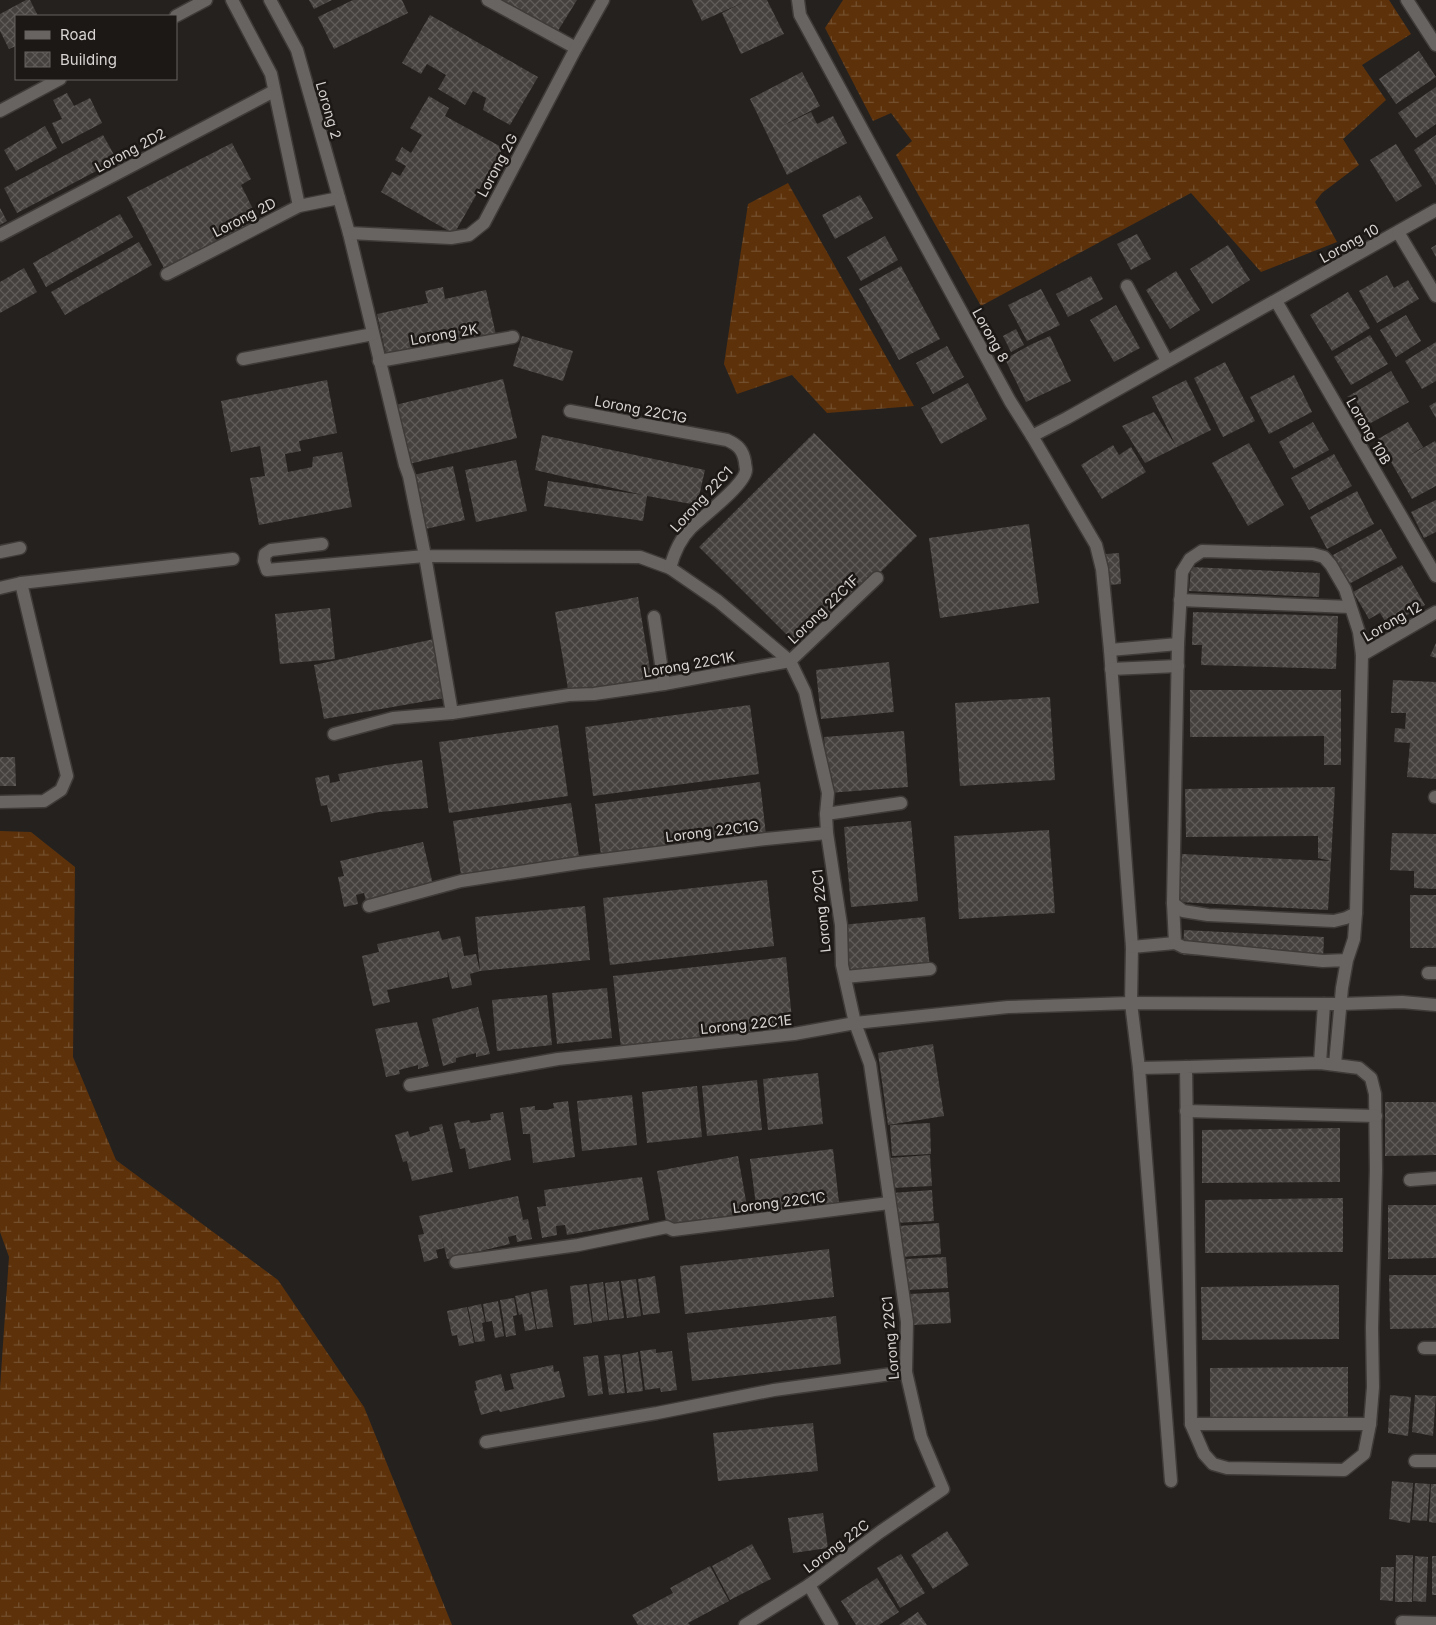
<svg xmlns="http://www.w3.org/2000/svg" width="1436" height="1625" font-family="Inter,sans-serif">
<defs>
<pattern id="wetland-marsh" width="20" height="14" patternUnits="userSpaceOnUse" patternTransform="scale(1.25)"><rect width="20" height="14" fill="#5d320b"/><path d="M1 5h8M5 5V1M11 12h8M15 12V8" fill="none" stroke="#744f2e"/></pattern>
<pattern id="building-cross-hatch" width="8" height="8" patternUnits="userSpaceOnUse" patternTransform="scale(1.25)"><rect width="8" height="8" fill="#45413e"/><path d="M0 0l8 8M0 8l8-8" fill="none" stroke="#5f5c59"/></pattern>
</defs>
<rect width="100%" height="100%" fill="#25211f"/>
<!-- wetland -->
<g fill="url(#wetland-marsh)">
<polygon points="843,0 1389,0 1411,34 1362,65 1386,100 1343,139 1359,165 1322,193 1315,202 1337,242 1261,272 1191,193 981,306 896,155 912,141 891,113 873,121 825,28"/>
<polygon points="788,183 914,406 827,413 792,375 737,394 724,364 748,204"/>
<polygon points="0,831 31,832 75,867 73,1057 116,1160 278,1280 364,1407 452,1625 0,1625 0,1388 9,1257 0,1232"/>
</g>
<!-- building -->
<g fill="url(#building-cross-hatch)">
<polygon points="26,0 30,0 38,16 16,16 16,46 9,49 0,31 0,14"/>
<polygon points="309,0 332,0 314,9"/>
<polygon points="353,0 402,0 408,13 334,49 318,17"/>
<polygon points="500,0 577,0 556,34"/>
<polygon points="692,0 767,0 784,34 741,54 722,13 744,2 702,21"/>
<polygon points="430,15 538,77 510,125 483,110 486,98 473,91 465,105 438,89 446,75 427,64 421,74 402,63"/>
<polygon points="1419,51 1436,77 1396,104 1379,79"/>
<polygon points="802,72 820,106 780,127 811,112 817,124 833,116 847,143 787,175 750,99"/>
<polygon points="1436,87 1436,124 1416,138 1398,113"/>
<polygon points="67,93 74,106 90,98 102,123 62,144 52,123 62,119 53,100"/>
<polygon points="429,96 449,108 445,116 503,148 454,234 381,192 392,172 400,176 406,166 395,160 402,147 411,153 422,135 410,128"/>
<polygon points="45,126 57,148 16,171 4,150"/>
<polygon points="103,135 117,160 17,213 4,188"/>
<polygon points="1436,135 1436,185 1414,150"/>
<polygon points="232,143 251,179 241,185 261,225 167,274 127,197"/>
<polygon points="1396,144 1422,186 1396,202 1370,160"/>
<polygon points="860,195 873,218 835,239 822,215"/>
<polygon points="0,208 7,221 0,225"/>
<polygon points="120,214 133,237 46,287 33,263"/>
<polygon points="1137,234 1151,259 1131,270 1117,244"/>
<polygon points="885,236 898,260 861,281 847,257"/>
<polygon points="139,242 152,265 65,315 51,292"/>
<polygon points="1228,245 1250,280 1212,304 1190,269"/>
<polygon points="1436,245 1436,257 1431,248"/>
<polygon points="901,266 940,339 899,360 859,289"/>
<polygon points="24,268 37,292 0,313 0,282"/>
<polygon points="1176,271 1200,310 1170,329 1146,290"/>
<polygon points="1387,275 1394,288 1408,280 1419,299 1377,323 1359,291"/>
<polygon points="1091,276 1103,299 1068,317 1056,294"/>
<polygon points="443,287 445,299 486,290 496,335 387,359 377,314 428,303 425,291"/>
<polygon points="1041,289 1060,325 1027,341 1008,305"/>
<polygon points="1348,292 1370,328 1332,351 1310,315"/>
<polygon points="1116,305 1140,348 1114,362 1090,320"/>
<polygon points="1406,315 1421,341 1396,357 1380,330"/>
<polygon points="1016,329 1024,345 1011,352 1003,336"/>
<polygon points="1370,335 1388,364 1351,385 1334,357"/>
<polygon points="522,336 573,351 563,381 513,366"/>
<polygon points="1050,336 1071,381 1026,402 1005,359 1030,345"/>
<polygon points="1436,342 1436,381 1422,389 1405,361"/>
<polygon points="947,346 964,377 933,394 916,363"/>
<polygon points="1225,362 1255,421 1223,437 1194,378"/>
<polygon points="1391,371 1409,402 1369,424 1354,397 1347,397"/>
<polygon points="1294,375 1312,412 1269,434 1250,397"/>
<polygon points="503,379 517,438 405,465 391,406"/>
<polygon points="327,380 337,433 299,441 301,451 285,454 288,472 312,467 313,457 342,452 352,507 259,525 250,478 265,476 260,446 231,452 221,401"/>
<polygon points="1186,380 1211,430 1145,463 1122,426 1154,412 1176,446 1152,397"/>
<polygon points="968,383 987,419 941,444 921,408"/>
<polygon points="1436,402 1436,418 1429,406"/>
<polygon points="1313,422 1329,450 1294,469 1279,442"/>
<polygon points="1408,422 1423,447 1407,457 1435,441 1436,443 1436,486 1412,499 1378,439"/>
<polygon points="814,433 917,536 802,650 699,547"/>
<polygon points="542,435 705,470 697,505 647,496 643,521 544,506 548,481 643,495 535,470"/>
<polygon points="1249,443 1284,505 1248,526 1212,463"/>
<polygon points="1113,445 1119,455 1131,447 1146,472 1102,499 1081,465"/>
<polygon points="1334,454 1352,486 1309,510 1291,478"/>
<polygon points="516,460 527,511 476,522 465,470"/>
<polygon points="453,466 465,520 421,530 409,476"/>
<polygon points="1357,491 1374,524 1327,549 1310,517"/>
<polygon points="1436,500 1436,532 1424,538 1411,512"/>
<polygon points="1029,524 1039,603 940,618 929,538"/>
<polygon points="1381,529 1397,558 1349,584 1333,555"/>
<polygon points="1119,553 1121,584 1109,585 1106,554"/>
<polygon points="1402,565 1425,605 1388,626 1380,613 1369,619 1353,592"/>
<polygon points="1191,567 1320,573 1319,597 1189,591"/>
<polygon points="638,597 652,681 569,695 555,612"/>
<polygon points="330,608 335,659 280,664 275,614"/>
<polygon points="1193,612 1338,616 1336,669 1201,665 1202,645 1192,645"/>
<polygon points="434,639 444,698 324,719 314,665"/>
<polygon points="1436,643 1436,658 1430,656"/>
<polygon points="889,662 894,712 821,719 816,670"/>
<polygon points="1393,680 1436,682 1436,779 1407,777 1410,743 1394,742 1395,728 1405,729 1406,713 1391,713"/>
<polygon points="1190,690 1341,690 1341,765 1324,765 1324,736 1190,737"/>
<polygon points="1050,697 1055,780 960,786 955,703"/>
<polygon points="750,705 759,774 593,796 585,727"/>
<polygon points="558,725 568,796 449,813 439,742"/>
<polygon points="904,731 908,787 828,793 824,737"/>
<polygon points="0,757 15,757 16,786 0,786"/>
<polygon points="422,760 428,808 379,812 331,822 327,805 321,806 315,778 329,775 330,783 340,781 338,774 387,765"/>
<polygon points="760,782 766,835 601,856 595,804"/>
<polygon points="1335,787 1331,861 1328,910 1179,902 1182,854 1331,861 1318,858 1318,836 1186,837 1185,789"/>
<polygon points="571,803 579,856 461,875 453,821"/>
<polygon points="911,821 918,901 851,907 844,827"/>
<polygon points="1049,830 1055,913 959,919 954,836"/>
<polygon points="1392,833 1436,834 1436,889 1414,888 1414,871 1390,870"/>
<polygon points="423,842 433,885 366,901 364,893 356,895 358,904 344,907 338,877 344,876 340,861"/>
<polygon points="767,880 774,946 610,965 603,898"/>
<rect x="1410" y="895" width="26" height="53"/>
<polygon points="585,906 590,960 480,971 475,917"/>
<polygon points="925,917 930,969 845,977 841,925"/>
<polygon points="1184,930 1324,937 1323,961 1183,955"/>
<polygon points="439,931 442,940 460,936 464,956 476,954 480,971 470,974 472,985 452,989 447,968 448,977 387,990 390,1002 373,1006 362,956 379,952 377,944"/>
<polygon points="786,957 793,1030 621,1048 613,976"/>
<polygon points="607,988 612,1038 557,1044 552,993"/>
<polygon points="547,995 552,1045 497,1051 492,1000"/>
<polygon points="478,1007 490,1054 476,1057 476,1053 456,1058 456,1062 443,1066 432,1019"/>
<polygon points="417,1022 429,1066 418,1069 418,1065 399,1070 400,1074 386,1077 375,1029"/>
<polygon points="933,1044 944,1116 888,1125 878,1053"/>
<polygon points="818,1073 823,1124 768,1130 763,1079"/>
<polygon points="757,1080 762,1130 707,1136 702,1086"/>
<polygon points="697,1086 702,1137 647,1143 642,1092"/>
<polygon points="632,1095 637,1145 582,1151 577,1101"/>
<polygon points="568,1101 575,1157 533,1163 530,1134 523,1134 520,1108 535,1106 535,1110 547,1110 554,1108 553,1103"/>
<polygon points="1385,1102 1436,1102 1436,1155 1385,1156"/>
<polygon points="503,1112 511,1160 469,1169 465,1148 460,1149 454,1123 469,1120 471,1123 491,1120 490,1114"/>
<polygon points="930,1123 931,1154 892,1156 890,1125"/>
<polygon points="442,1124 453,1172 412,1181 407,1161 403,1162 395,1135 408,1131 410,1137 430,1131 429,1127"/>
<polygon points="1340,1128 1340,1182 1202,1183 1202,1130"/>
<polygon points="833,1149 839,1203 757,1213 750,1159"/>
<polygon points="930,1155 932,1186 892,1188 890,1158"/>
<polygon points="738,1156 748,1212 667,1227 657,1171"/>
<polygon points="642,1177 649,1220 567,1235 565,1225 556,1226 557,1235 542,1238 537,1207 546,1206 544,1190"/>
<polygon points="932,1190 934,1221 894,1223 892,1193"/>
<polygon points="518,1196 523,1220 528,1219 532,1239 517,1242 516,1235 508,1237 510,1244 447,1259 440,1230 444,1248 436,1250 438,1258 424,1262 418,1235 424,1234 419,1216"/>
<polygon points="1343,1198 1343,1252 1205,1253 1205,1200"/>
<polygon points="1388,1205 1436,1205 1436,1258 1388,1259"/>
<polygon points="939,1223 941,1254 901,1257 899,1226"/>
<polygon points="829,1249 834,1297 685,1314 680,1266"/>
<polygon points="946,1257 948,1288 908,1290 906,1259"/>
<polygon points="1389,1275 1436,1275 1436,1328 1390,1329"/>
<polygon points="655,1276 660,1313 643,1315 638,1279"/>
<polygon points="636,1279 641,1316 627,1318 621,1281"/>
<polygon points="619,1281 624,1318 609,1320 605,1283"/>
<polygon points="603,1282 608,1320 593,1322 589,1284"/>
<polygon points="587,1284 592,1323 574,1325 570,1286"/>
<polygon points="1339,1285 1339,1339 1202,1340 1201,1287"/>
<polygon points="547,1289 553,1327 537,1329 531,1292"/>
<polygon points="949,1292 951,1323 914,1325 909,1294"/>
<polygon points="529,1293 536,1329 525,1331 522,1314 519,1315 515,1296"/>
<polygon points="514,1298 517,1315 513,1316 516,1335 506,1337 500,1300"/>
<polygon points="498,1301 504,1336 495,1338 492,1321 486,1322 483,1304"/>
<polygon points="481,1304 485,1322 482,1323 485,1341 475,1342 468,1307"/>
<polygon points="467,1307 474,1343 459,1346 457,1335 452,1336 447,1311"/>
<polygon points="836,1316 841,1364 692,1381 687,1333"/>
<polygon points="656,1349 656,1353 672,1351 677,1390 661,1392 660,1388 645,1390 640,1351"/>
<polygon points="638,1352 643,1391 627,1393 622,1355"/>
<polygon points="620,1354 625,1393 609,1395 604,1356"/>
<polygon points="598,1355 603,1394 588,1396 583,1357"/>
<polygon points="553,1365 554,1372 559,1371 565,1397 500,1412 499,1410 481,1415 474,1391 477,1390 475,1381 501,1374 505,1391 514,1389 510,1374"/>
<polygon points="1348,1367 1348,1420 1210,1421 1210,1368"/>
<polygon points="1390,1395 1411,1397 1408,1436 1388,1433"/>
<polygon points="1415,1395 1436,1396 1433,1436 1412,1432"/>
<polygon points="813,1423 818,1471 718,1481 713,1433"/>
<polygon points="1392,1481 1413,1483 1410,1523 1389,1519"/>
<polygon points="1415,1483 1430,1484 1427,1521 1412,1520"/>
<polygon points="1431,1484 1436,1484 1436,1523 1429,1522"/>
<polygon points="823,1513 828,1548 793,1553 788,1518"/>
<polygon points="947,1531 969,1565 933,1589 911,1555"/>
<polygon points="752,1544 771,1579 730,1600 712,1566"/>
<polygon points="901,1554 925,1593 900,1608 877,1568"/>
<polygon points="1396,1555 1413,1555 1412,1602 1395,1602"/>
<polygon points="1415,1556 1428,1557 1426,1602 1413,1601"/>
<rect x="1432" y="1556" width="4" height="39"/>
<polygon points="710,1566 729,1601 688,1623 690,1625 638,1625 632,1615 673,1593 670,1588"/>
<polygon points="1381,1567 1394,1567 1393,1601 1380,1600"/>
<polygon points="877,1578 899,1612 879,1625 856,1625 841,1601"/>
<polygon points="918,1612 927,1625 899,1625"/>
</g>
<g fill="none" stroke-linecap="round" stroke-linejoin="round">
<defs>
<g id="minor">
<polyline points="232,0 271,74 299,206"/>
<polyline points="270,0 297,50 349,233 405,465 409,476 425,556 640,557 670,568"/>
<polyline points="488,0 576,48"/>
<polyline points="798,0 800,15 1010,401 1032,436 1067,418 1436,210"/>
<polyline points="1407,0 1436,45"/>
<polyline points="176,16 206,0"/>
<polyline points="0,111 60,79"/>
<polyline points="1398,232 1436,296"/>
<polyline points="349,233 451,238 469,235 484,223 576,48 603,0"/>
<polyline points="0,235 274,91"/>
<polyline points="167,274 299,206 339,198"/>
<polyline points="1127,286 1167,361"/>
<polyline points="1276,301 1436,576"/>
<polyline points="243,359 373,334"/>
<polyline points="379,361 513,337"/>
<path d="M570,411L727,440C738,445 743,450 745,462C745,465 746,467 746,470C745,485 703,516 691,528C680,539 674,553 670,568L718,601L790,661L805,692L828,793L826,814L827,833L841,925L842,965L855,1023L870,1064L907,1322L906,1372L921,1437L943,1489L880,1532L809,1585L745,1625"/>
<polyline points="1032,436 1096,545 1102,569 1110,650 1132,947 1131,1003 1139,1068 1171,1481"/>
<polyline points="322,544 271,550 265,554 264,561 267,570 425,556 452,713 569,695 594,694 664,684 790,661 877,578"/>
<polyline points="0,552 20,548"/>
<polyline points="21,583 233,559"/>
<polyline points="0,588 21,583 67,776 61,790 44,801 0,802"/>
<polyline points="1180,600 1350,607"/>
<polyline points="654,617 664,684"/>
<polyline points="1110,650 1178,644"/>
<polyline points="1362,655 1436,612"/>
<polyline points="1111,669 1178,666"/>
<polyline points="334,734 393,718 452,713"/>
<polyline points="1435,797 1436,797"/>
<polyline points="826,814 901,803"/>
<polyline points="1173,903 1183,911 1208,915 1334,921 1346,918 1356,913"/>
<polyline points="369,906 461,881 579,863 766,839 827,833"/>
<polyline points="1132,947 1175,943"/>
<polyline points="1428,973 1436,973"/>
<polyline points="845,977 930,969"/>
<polygon points="1320,1063 1359,1068 1371,1078 1375,1094 1376,1170 1372,1328 1373,1387 1370,1424 1364,1454 1344,1470 1227,1468 1213,1464 1204,1454 1191,1424 1186,1067"/>
<polyline points="1320,1063 1324,1004"/>
<polyline points="1335,1064 1342,988 1347,960 1354,939 1356,913 1362,655 1359,632 1345,589 1331,565 1324,557 1313,554 1202,551 1190,559 1182,572 1178,644 1173,903 1175,943 1183,947 1323,961 1347,960"/>
<polyline points="1139,1068 1186,1067"/>
<polyline points="410,1085 558,1059 794,1034 855,1023 1008,1007 1131,1003 1340,1004 1402,1002 1436,1005"/>
<polyline points="1186,1111 1376,1116"/>
<polyline points="1410,1180 1436,1178"/>
<polyline points="456,1262 578,1245 667,1227 673,1230 889,1203"/>
<polyline points="1424,1348 1436,1348"/>
<polyline points="1191,1424 1370,1424"/>
<polyline points="486,1442 657,1413 774,1390 906,1372"/>
<polyline points="1415,1461 1436,1461"/>
<polyline points="809,1585 832,1625"/>
<polyline points="1402,1622 1436,1623"/>
</g>
</defs>
<!-- minor casing -->
<use href="#minor" stroke="#3e3b39" stroke-width="15"/>
<!-- minor -->
<use href="#minor" stroke="#686461" stroke-width="12"/>
</g>
<g text-anchor="middle" dominant-baseline="central" stroke-width="5" stroke-linejoin="round" paint-order="stroke">
<!-- street labels -->
<g font-size="14" fill="#d7d4d3" stroke="#1c1815">
<text transform="translate(329 110) rotate(74)">Lorong 2</text>
<text transform="translate(130 150) rotate(-28)">Lorong 2D2</text>
<text transform="translate(497 165) rotate(-62)">Lorong 2G</text>
<text transform="translate(244 217) rotate(-27)">Lorong 2D</text>
<text transform="translate(1349 243) rotate(-29)">Lorong 10</text>
<text transform="translate(444 334) rotate(-10)">Lorong 2K</text>
<text transform="translate(991 335) rotate(61)">Lorong 8</text>
<text transform="translate(641 409) rotate(11)">Lorong 22C1G</text>
<text transform="translate(1369 431) rotate(60)">Lorong 10B</text>
<text transform="translate(701 499) rotate(-47)">Lorong 22C1</text>
<text transform="translate(823 609) rotate(-44)">Lorong 22C1F</text>
<text transform="translate(1392 621) rotate(-30)">Lorong 12</text>
<text transform="translate(689 664) rotate(-10)">Lorong 22C1K</text>
<text transform="translate(712 831) rotate(-7)">Lorong 22C1G</text>
<text transform="translate(821 911) rotate(-96)">Lorong 22C1</text>
<text transform="translate(746 1024) rotate(-6)">Lorong 22C1E</text>
<text transform="translate(779 1202) rotate(-7)">Lorong 22C1C</text>
<text transform="translate(890 1338) rotate(-95)">Lorong 22C1</text>
<text transform="translate(836 1546) rotate(-37)">Lorong 22C</text>
</g>
</g>
<!-- legend -->
<rect x="15" y="15" width="162" height="65" fill="#1c1815" stroke="#676361"/>
<rect x="25" y="31" width="25" height="8" fill="#686461" stroke="#676361"/>
<text x="60" y="40" font-size="15" fill="#d7d4d3">Road</text>
<rect x="25" y="52" width="25" height="15" fill="url(#building-cross-hatch)" stroke="#676361"/>
<text x="60" y="65" font-size="15" fill="#d7d4d3">Building</text>
</svg>
